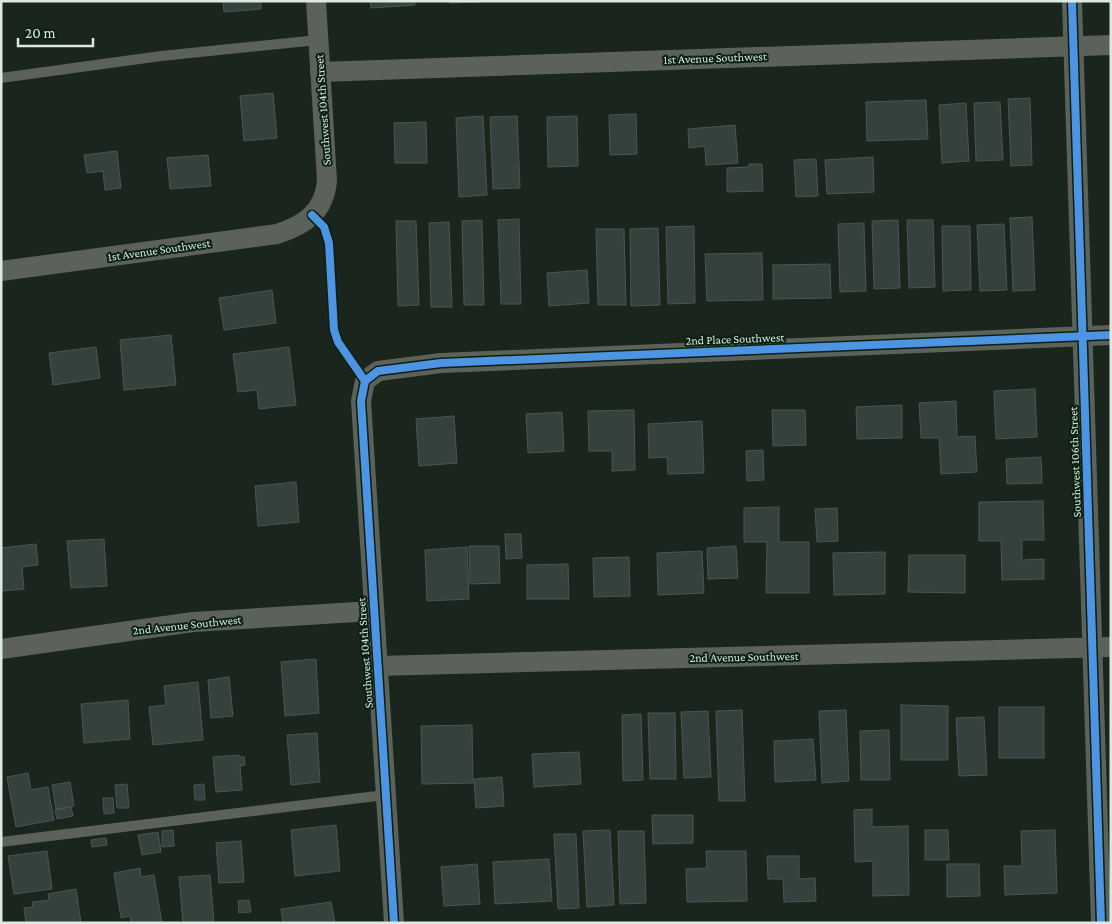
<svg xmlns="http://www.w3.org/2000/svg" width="1112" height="924" font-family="'Crimson Pro',serif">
<rect width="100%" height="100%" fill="#19251d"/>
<!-- building -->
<g fill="#35413d" stroke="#4a5651">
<polygon points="223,1 261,1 261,9 224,12"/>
<polygon points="370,1 415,1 415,5 371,8"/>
<polygon points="450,1 481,1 481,2 450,3"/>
<polygon points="273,93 277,138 244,141 240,96"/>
<polygon points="1030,98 1032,165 1011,166 1008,99"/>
<polygon points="926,100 928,139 867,141 866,102"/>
<polygon points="1000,102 1003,160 976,161 974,103"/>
<polygon points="966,103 969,161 942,163 939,105"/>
<polygon points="636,114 637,154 610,155 609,115"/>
<polygon points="483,116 487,195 459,197 456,118"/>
<polygon points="517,116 520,188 493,189 490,117"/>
<polygon points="577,116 578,166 548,167 547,117"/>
<polygon points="426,122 427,163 395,163 394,123"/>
<polygon points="735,125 738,163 706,165 705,146 689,148 688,129"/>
<polygon points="117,151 121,188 105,190 103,171 87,173 84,155"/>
<polygon points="208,155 211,186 170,189 167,158"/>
<polygon points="873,157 874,192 827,194 825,160"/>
<polygon points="816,159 818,196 796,197 794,160"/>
<polygon points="749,164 762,164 763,191 727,192 727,168 749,167"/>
<polygon points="1032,217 1035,290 1013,291 1010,218"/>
<polygon points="519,219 521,304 501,304 498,220"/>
<polygon points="482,220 484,305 464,305 462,221"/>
<polygon points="898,220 900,288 874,289 872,221"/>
<polygon points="907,220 933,220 935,287 909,288"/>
<polygon points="396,221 416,221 419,305 398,306"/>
<polygon points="449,222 452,307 431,307 429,223"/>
<polygon points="864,223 866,291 840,292 838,224"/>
<polygon points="1004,224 1007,290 980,291 977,225"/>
<polygon points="694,226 695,303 668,304 666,227"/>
<polygon points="942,226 970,226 971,290 943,291"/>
<polygon points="658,228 660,305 631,306 630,229"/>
<polygon points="596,229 624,229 626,305 598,305"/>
<polygon points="762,253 763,300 707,301 705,254"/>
<polygon points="830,264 831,298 773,299 773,265"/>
<polygon points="587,270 589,303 549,306 547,273"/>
<polygon points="272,290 276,323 224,330 219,298"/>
<polygon points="171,335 176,385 124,390 120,340"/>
<polygon points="96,347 100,378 53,385 49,353"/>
<polygon points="289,347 296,405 259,409 257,390 238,392 233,354"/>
<polygon points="1035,389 1037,437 996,439 994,391"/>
<polygon points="956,401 957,437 975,436 977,472 941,474 939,438 921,438 919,403"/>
<polygon points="902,405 902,438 857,439 856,407"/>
<polygon points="634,410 635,470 612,471 612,451 589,451 588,411"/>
<polygon points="772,410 805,410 806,445 773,446"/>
<polygon points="562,412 564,451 528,453 526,414"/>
<polygon points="454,416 457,463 419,466 416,419"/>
<polygon points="702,421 704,473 668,474 667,457 649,458 648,424"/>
<polygon points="763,450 764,480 747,481 746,451"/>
<polygon points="1041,457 1042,483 1007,484 1006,459"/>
<polygon points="296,482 299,522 258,526 255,486"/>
<polygon points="1043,501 1044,540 1022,540 1022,560 1044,559 1044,579 1002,580 1001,541 979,541 979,502"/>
<polygon points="779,507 779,542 809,542 809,593 766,593 767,542 744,542 744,508"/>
<polygon points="837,508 838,541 817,542 815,509"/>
<polygon points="505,534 521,534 522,558 506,559"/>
<polygon points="104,539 107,586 71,588 67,541"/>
<polygon points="36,544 38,565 22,567 24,589 1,591 1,548"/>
<polygon points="469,546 499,546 500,583 470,584"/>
<polygon points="736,546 738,578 708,579 707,548"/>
<polygon points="467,547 469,599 427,601 425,550"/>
<polygon points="702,551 704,593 658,595 657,553"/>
<polygon points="885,552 885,594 834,595 833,553"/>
<polygon points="909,555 965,555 965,593 908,592"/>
<polygon points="629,557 630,596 594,597 593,558"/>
<polygon points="568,564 569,599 527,599 527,565"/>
<polygon points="316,659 319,713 285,716 281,662"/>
<polygon points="229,677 233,716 211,718 208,680"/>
<polygon points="198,682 203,740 153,745 149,707 166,705 164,686"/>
<polygon points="128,700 130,739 84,743 81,704"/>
<polygon points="901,705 948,706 948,760 901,760"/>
<rect x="999" y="707" width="45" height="51"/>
<polygon points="742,710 745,801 719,801 716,711"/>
<polygon points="846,710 849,781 822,783 819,711"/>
<polygon points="708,711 711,777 684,778 681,712"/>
<polygon points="648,713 675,713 676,779 650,779"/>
<polygon points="641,714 643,780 623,781 622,715"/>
<polygon points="984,717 987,775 959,776 956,718"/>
<polygon points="472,725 473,783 422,784 421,726"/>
<polygon points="889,730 890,780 861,780 860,731"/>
<polygon points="317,733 320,782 291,785 287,735"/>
<polygon points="813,739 816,780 775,782 774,741"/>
<polygon points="579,752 581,784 534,787 532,754"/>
<polygon points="239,755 239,757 244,757 245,765 240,766 242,790 216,792 213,757"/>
<polygon points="28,773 31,790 48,787 54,820 16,827 7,777"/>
<polygon points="502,777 504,806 476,808 474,779"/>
<polygon points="70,782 74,806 56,809 52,785"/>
<polygon points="127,784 129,808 117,808 115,785"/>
<polygon points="204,784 205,800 195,800 194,785"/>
<polygon points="103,798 113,798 114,813 104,814"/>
<polygon points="71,807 73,816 57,819 55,810"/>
<polygon points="872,809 872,827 908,826 909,895 873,896 873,861 855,862 854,810"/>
<polygon points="652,815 693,815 693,843 653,844"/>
<polygon points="336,825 340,871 295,876 291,830"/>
<polygon points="173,830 174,846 162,847 162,831"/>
<polygon points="610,830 614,905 587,907 583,831"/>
<polygon points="925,830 948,830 949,860 925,860"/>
<polygon points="1055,830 1057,893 1005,895 1004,866 1022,866 1021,831"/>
<polygon points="618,831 644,831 646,903 620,904"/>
<polygon points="158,832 161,852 142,855 138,835"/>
<polygon points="554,834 576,834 579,908 558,909"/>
<polygon points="106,838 107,845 92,847 91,840"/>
<polygon points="241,841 244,882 219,883 216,843"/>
<polygon points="47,851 52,889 14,894 8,856"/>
<polygon points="706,851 746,851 747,901 687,902 686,869 707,868"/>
<polygon points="767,856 799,856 799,879 815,878 816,901 784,902 783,879 768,879"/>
<polygon points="549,859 552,901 495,904 493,862"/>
<polygon points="477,864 480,904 444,906 441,867"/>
<polygon points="947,864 979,864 980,896 947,897"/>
<polygon points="140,868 141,877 154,875 162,923 131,923 130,916 121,918 114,873"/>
<polygon points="210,875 214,923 183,923 179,877"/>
<polygon points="76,889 81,923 26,923 24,908 33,907 32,902 49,900 48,894"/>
<polygon points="249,900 251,912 239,913 238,901"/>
<polygon points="331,902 335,923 283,923 281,909"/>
</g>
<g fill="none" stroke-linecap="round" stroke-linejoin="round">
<!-- lane -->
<g stroke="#5c6159" stroke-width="10">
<polyline points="1,78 161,56 318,40"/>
<polyline points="1,842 385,795"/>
</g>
<!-- street -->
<g stroke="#5c6159" stroke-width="20">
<polyline points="1072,1 1101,923"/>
<polyline points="320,72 1111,45"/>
<path d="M1,271L277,234C305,225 324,212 327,181L316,1"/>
<polyline points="1,649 193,622 373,611"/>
<polyline points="377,666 1111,647"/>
<polyline points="394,923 361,401 365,381 378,371 441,363 1111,335"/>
</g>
<defs>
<g id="cycleway">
<polyline points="1072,1 1101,923"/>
<polyline points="312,215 324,227 329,243 334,330 338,342 365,381"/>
<polyline points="365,381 378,371 441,363 1111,335"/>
<polyline points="365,381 361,401 394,923"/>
</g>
</defs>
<!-- cycleway casing -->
<use href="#cycleway" stroke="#0a2013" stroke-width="11"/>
<!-- cycleway -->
<use href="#cycleway" stroke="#4d94e3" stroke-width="8"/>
</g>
<g text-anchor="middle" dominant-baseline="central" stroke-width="4" stroke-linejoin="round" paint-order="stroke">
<!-- street labels -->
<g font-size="12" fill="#dce9e0" stroke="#0a2013">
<text transform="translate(715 58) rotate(-2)">1st Avenue Southwest</text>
<text transform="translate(323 110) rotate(-94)">Southwest 104th Street</text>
<text transform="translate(159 250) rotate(-8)">1st Avenue Southwest</text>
<text transform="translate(735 339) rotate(-2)">2nd Place Southwest</text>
<text transform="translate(1075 462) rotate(-92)">Southwest 106th Street</text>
<text transform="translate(187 625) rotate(-6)">2nd Avenue Southwest</text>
<text transform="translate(365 653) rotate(-94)">Southwest 104th Street</text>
<text transform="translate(744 657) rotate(-1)">2nd Avenue Southwest</text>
</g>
</g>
<!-- border -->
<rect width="1112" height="924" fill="none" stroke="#dce9e0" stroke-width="5"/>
<!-- scale -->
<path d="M18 38v8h75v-8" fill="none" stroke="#dce9e0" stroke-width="2.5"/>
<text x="25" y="38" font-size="15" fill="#dce9e0" stroke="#0a2013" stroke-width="4" paint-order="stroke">20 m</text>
</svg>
